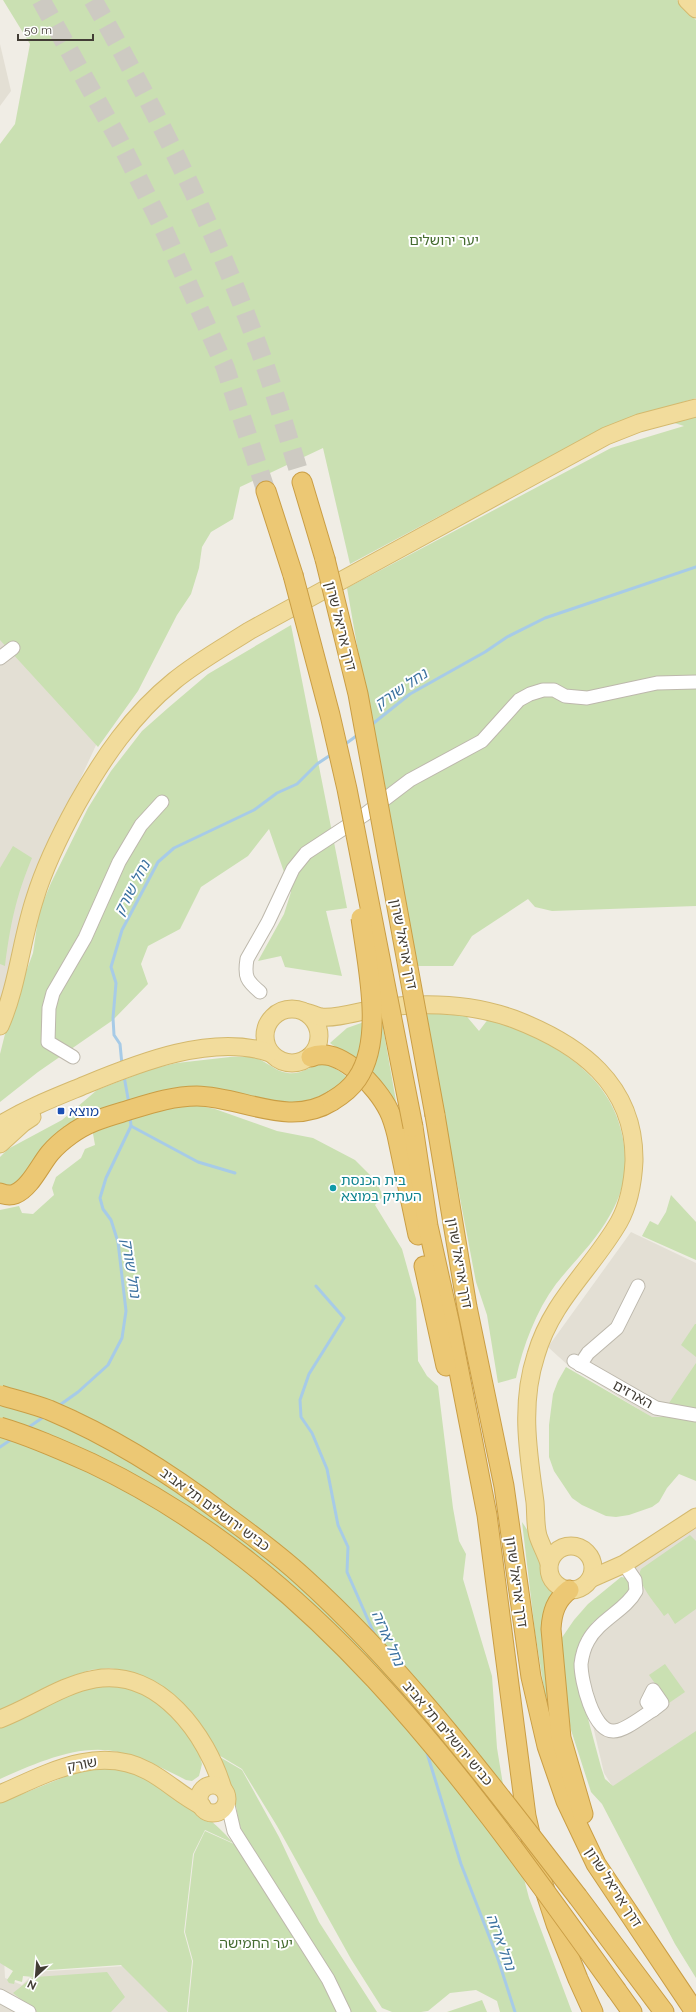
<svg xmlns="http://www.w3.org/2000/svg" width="696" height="2012" font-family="Raleway,'Noto Sans Hebrew',sans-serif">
<rect width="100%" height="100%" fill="#f0ede5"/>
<!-- residential -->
<g fill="#e3dfd4">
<polygon points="0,44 11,91 0,106"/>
<polygon points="0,638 97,743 27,894 18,927 5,993 0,1002"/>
<polygon points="631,1232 696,1263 696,1419 680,1417 653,1418 570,1367 548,1347"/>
<polygon points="696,1513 696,1732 613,1787 604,1773 579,1666 584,1641 594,1623 626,1597 628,1571"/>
<polygon points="0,1930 3,1937 5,1978 22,1985 35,1972 125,1966 168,2012 0,2012"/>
</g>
<!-- green -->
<g fill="#cae0b2">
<polygon points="3,0 677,0 696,20 696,398 624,420 555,454 350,564 323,448 240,487 233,519 211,532 202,547 199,568 191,594 177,615 138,691 98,747 0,640 0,144 15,124 30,44"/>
<polygon points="696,412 696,906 552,911 535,907 528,899 472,936 453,966 413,966 347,588 611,448 684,426 665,420"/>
<polygon points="291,625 347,908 326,911 342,976 285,967 281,956 258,961 284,914 291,892 269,829 248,856 201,887 180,929 148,946 141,964 148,984 113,1020 38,1072 0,1102 0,1054 9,1018 33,953 39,912 51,883 88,808 111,771 142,731 168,708 208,674"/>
<path d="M13,846L32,858C16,896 10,926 5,966L0,964V868Z"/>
<path d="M422,1011L463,1012L479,1031L489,1018C548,1039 612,1072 623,1139C628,1167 624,1191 610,1215C596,1241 574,1261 556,1284C536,1311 523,1346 516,1378L498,1383L487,1315L476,1282L459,1193Z"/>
<polygon points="381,1016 400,1124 368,1069"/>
<polygon points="364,1022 363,1035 356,1062 330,1043 347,1028"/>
<path d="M230,1057C239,1057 249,1056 258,1059C267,1062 273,1069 283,1072C311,1080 313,1047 348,1078L337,1088L302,1104L285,1103L248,1095L117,1105L13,1186L0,1184V1157L8,1149L62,1120L97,1090L151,1069L177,1063Z"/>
<polygon points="164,1105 196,1105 215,1109 277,1131 313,1138 355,1160 376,1181 383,1196 375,1205 402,1249 416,1299 418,1361 427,1376 438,1386 453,1508 459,1541 466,1554 463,1579 492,1676 497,1748 509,1821 529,1898 572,2012 500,2012 497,2001 476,1990 450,1993 428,2011 421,2012 392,2012 382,2008 351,1959 277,1826 242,1769 217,1754 147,1679 131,1672 110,1668 90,1670 64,1679 17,1703 0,1710 0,1210 19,1206 22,1213 33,1214 54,1195 52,1188 56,1177 81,1158 85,1149 95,1145 92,1128"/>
<polygon points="671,1195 696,1222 696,1260 642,1236 650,1221 658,1225 666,1212"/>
<polygon points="695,1324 696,1324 696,1357 681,1345"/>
<polygon points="696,1363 696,1409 676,1404 667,1406"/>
<polygon points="566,1367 652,1417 680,1417 696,1422 696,1481 679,1474 667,1488 659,1502 652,1507 629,1515 616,1517 606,1516 582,1505 572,1498 554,1471 549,1457 549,1425 553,1394 558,1381"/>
<polygon points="522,1522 538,1546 545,1580 555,1592 552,1709 546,1701 535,1632"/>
<path d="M690,1535L696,1541V1609L675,1624L668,1613L664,1616C657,1605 634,1581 641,1569Z"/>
<polygon points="621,1577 628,1578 631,1587 628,1594 593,1622 583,1637 580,1689 601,1767 605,1779 613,1786 696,1731 696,1978 675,1944 602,1804 591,1792 571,1730 564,1700 561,1639 574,1620 588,1604"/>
<polygon points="665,1664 685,1692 669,1703 649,1675"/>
<path d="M120,1685L153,1698L174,1715L198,1750L202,1764L199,1776L192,1781L186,1780C164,1769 143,1757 118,1752C78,1743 35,1764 0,1779V1726L89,1686Z"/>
<polygon points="218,1756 242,1770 279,1837 319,1922 377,2012 188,2012 193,1961 185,1932 194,1854 205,1831 234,1844 244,1837 239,1823 234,1795"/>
<path d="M100,1768C108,1768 117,1768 124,1770C156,1779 213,1817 233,1843L205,1830L193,1854L184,1932L192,1961L187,2012H168L121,1965L34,1971L35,1977L107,1972L125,1997L111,2012H37L13,1993L33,1977L23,1976L22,1982L15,1980L14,1984L9,1983L7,1980L13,1971L0,1963V1803L79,1771Z"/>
<polygon points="482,2000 487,2012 447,2012"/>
</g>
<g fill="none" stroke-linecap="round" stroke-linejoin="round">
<!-- stream -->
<g stroke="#a7cbe7" stroke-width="3">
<polyline points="370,726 410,694 485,652 507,637 545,618 696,567"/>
<polyline points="344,745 359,734"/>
<polyline points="122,1065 120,1044 114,1035 113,1018 116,983 111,967 122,930 158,862 174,848 254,810 277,793 297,784 317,764 332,754"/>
<polyline points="124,1076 129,1104"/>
<polyline points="131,1126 198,1162 235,1173"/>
<polyline points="316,1286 344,1318 309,1374 300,1400 301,1417 312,1433 327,1469 338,1525 348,1547 347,1572 376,1638"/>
<polyline points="57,1407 78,1392 108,1365 122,1338 126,1311 118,1242 111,1220 103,1209 100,1198 106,1178 131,1126 130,1116"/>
<polyline points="26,1429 45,1416"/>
<polyline points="0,1447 12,1439"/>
<polyline points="397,1685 403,1698"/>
<polyline points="427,1753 461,1864 498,1959 515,2012"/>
</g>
<!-- highway-tunnel -->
<g stroke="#cdcac2" stroke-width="19" stroke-dasharray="19 10" stroke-linecap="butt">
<polyline points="41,0 120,142 164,230 225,367 266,491"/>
<path d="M93,0C155,108 211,221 255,338C273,385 287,434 302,482"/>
</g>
<defs>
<g id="minor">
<polyline points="0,658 13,648"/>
<path d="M260,992C247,981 244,977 247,959L268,922L293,869L306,853L364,815L410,780L482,741L519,700L530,694L543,690H554L565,696L587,698L657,683L696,682"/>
<polyline points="73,1057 48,1042 49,1008 53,993 85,938 119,862 141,825 162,802"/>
<polyline points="574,1361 656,1408 696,1415"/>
<polyline points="580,1365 588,1353 617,1328 638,1286"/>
<path d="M624,1564L635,1580L636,1591C626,1610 599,1620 588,1641C584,1648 582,1656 581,1664C581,1681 593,1731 613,1731C624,1732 644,1715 653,1710"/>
<polygon points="653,1690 662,1703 653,1710 647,1702"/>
<polyline points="227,1801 234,1831 328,1979 344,2012"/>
<polyline points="0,1996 29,2012"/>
</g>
<g id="major">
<polyline points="687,0 696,9"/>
<circle cx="292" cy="1036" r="27"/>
<path d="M305,1012C310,1013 316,1016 321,1017C338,1019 363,1010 380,1008C425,1002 470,1003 514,1019C579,1044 635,1084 634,1161C633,1181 629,1204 619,1222C592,1269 552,1300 536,1355C520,1404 528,1452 535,1502C536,1513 535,1525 538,1536C541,1545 546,1554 549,1563"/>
<path d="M0,1026C18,985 21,940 35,898C45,865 60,835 77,804C103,758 132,715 174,681C197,662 224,647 249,631L606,436L639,423L696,408"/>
<path d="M0,1125C27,1108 56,1097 85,1085C138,1063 213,1033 270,1053"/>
<polyline points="0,1144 23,1123 32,1117"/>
<circle cx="571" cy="1568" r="22"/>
<polyline points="590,1579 624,1564 696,1517"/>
<path d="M0,1719C32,1707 61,1685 95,1679C159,1668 207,1735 223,1789"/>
<circle cx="213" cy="1799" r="14"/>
<path d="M0,1794C46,1774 98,1744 148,1771C167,1781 183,1797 202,1806"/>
</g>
<g id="highway">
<polyline points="302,482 325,559"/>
<polyline points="266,491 293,575"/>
<path d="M311,1057C340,1045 378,1088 389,1111C393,1119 395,1127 397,1135L418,1235"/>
<polyline points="435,1115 467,1307 504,1486 531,1677 547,1746 566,1801 596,1864 695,2012"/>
<polyline points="413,1127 428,1226 450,1325 487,1515 526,1816 538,1869 556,1924 578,1979 593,2012"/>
<path d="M0,1193C5,1195 10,1196 15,1194C30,1188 40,1165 50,1153C56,1146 63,1140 70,1135C87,1122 106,1117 126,1111C149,1104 172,1096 197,1096C243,1097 289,1128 332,1101"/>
<polyline points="424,1266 446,1366"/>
<path d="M569,1590C556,1600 552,1612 551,1629L561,1738L583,1814"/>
<polyline points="578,1897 664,2012"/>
<polyline points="617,1991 632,2012"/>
</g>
</defs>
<!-- minor casing -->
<use href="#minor" stroke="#bdb8ac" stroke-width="15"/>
<!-- major casing -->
<use href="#major" stroke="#d4b96e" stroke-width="19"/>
<!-- highway casing -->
<use href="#highway" stroke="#ca9e45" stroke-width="21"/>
<!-- minor -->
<use href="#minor" stroke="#fff" stroke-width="13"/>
<!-- major -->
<use href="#major" stroke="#f2dc9c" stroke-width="17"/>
<!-- highway -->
<use href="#highway" stroke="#ecc874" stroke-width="19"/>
<defs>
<g id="highway-bridge">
<polyline points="325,559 358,694 435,1115"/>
<polyline points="293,575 330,715 347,789 413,1127"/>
<path d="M332,1101C342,1095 351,1088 357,1079C385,1039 367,964 361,918"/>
<path d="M0,1395C16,1400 33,1404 49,1410C113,1437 171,1474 226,1516C252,1535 279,1555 303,1577C408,1672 492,1786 578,1897"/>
<path d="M0,1427C31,1436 62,1450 91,1463C325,1574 471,1788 617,1991"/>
</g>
</defs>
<!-- highway-bridge casing -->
<use href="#highway-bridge" stroke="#ca9e45" stroke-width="21" stroke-linecap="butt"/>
<!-- highway-bridge -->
<use href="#highway-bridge" stroke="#ecc874" stroke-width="19"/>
</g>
<!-- markers -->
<rect fill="#1a4fb4" stroke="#fff" stroke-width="1.5" x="57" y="1107" width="8" height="8" rx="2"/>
<circle fill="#0f9aa8" stroke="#fff" stroke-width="1.5" cx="333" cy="1188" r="4"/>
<g text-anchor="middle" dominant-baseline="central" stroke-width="4" stroke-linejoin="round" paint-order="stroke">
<!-- park labels -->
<g font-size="14" fill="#456c30" stroke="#fff">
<text x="444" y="240">יער ירושלים</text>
<text x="256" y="1943">יער החמישה</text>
</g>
<!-- street labels -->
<g font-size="14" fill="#423d35" stroke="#fff">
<text transform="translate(341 626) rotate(76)">דרך אריאל שרון</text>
<text transform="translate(404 944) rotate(79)">דרך אריאל שרון</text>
<text transform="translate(460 1263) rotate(80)">דרך אריאל שרון</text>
<text transform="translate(633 1394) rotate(29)">הארזים</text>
<text transform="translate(215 1509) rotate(36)">כביש ירושלים תל אביב</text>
<text transform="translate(517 1582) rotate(82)">דרך אריאל שרון</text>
<text transform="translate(448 1733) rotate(50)">כביש ירושלים תל אביב</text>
<text transform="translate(82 1764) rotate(-11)">שורק</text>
<text transform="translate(614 1887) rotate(57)">דרך אריאל שרון</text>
</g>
<!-- transit labels -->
<g font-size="14" fill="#164399" stroke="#fff" text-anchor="start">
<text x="69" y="1111">מוצא</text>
</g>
<!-- culture labels -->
<g font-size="14" fill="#0d838f" stroke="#fff" text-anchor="start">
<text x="341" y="1180">בית הכנסת<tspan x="341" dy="16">העתיק במוצא</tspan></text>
</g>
<!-- water labels -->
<g font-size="15" font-style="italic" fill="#3c72a0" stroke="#fff">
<text transform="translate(401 689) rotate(-34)">נחל שורק</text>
<text transform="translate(132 888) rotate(-62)">נחל שורק</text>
<text transform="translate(131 1268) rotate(81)">נחל שורק</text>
<text transform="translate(388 1638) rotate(66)">נחל ארזה</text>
<text transform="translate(501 1942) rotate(70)">נחל ארזה</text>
</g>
</g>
<!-- north arrow -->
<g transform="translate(36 1976) rotate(206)" stroke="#ffffff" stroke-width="3" paint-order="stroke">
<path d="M0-3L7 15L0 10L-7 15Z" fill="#423d35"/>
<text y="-6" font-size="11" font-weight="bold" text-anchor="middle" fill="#423d35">N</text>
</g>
<!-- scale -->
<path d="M18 34v6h75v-6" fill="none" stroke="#423d35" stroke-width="2"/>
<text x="24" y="34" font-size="12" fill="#423d35" stroke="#ffffff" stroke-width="3" paint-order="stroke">50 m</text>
</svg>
